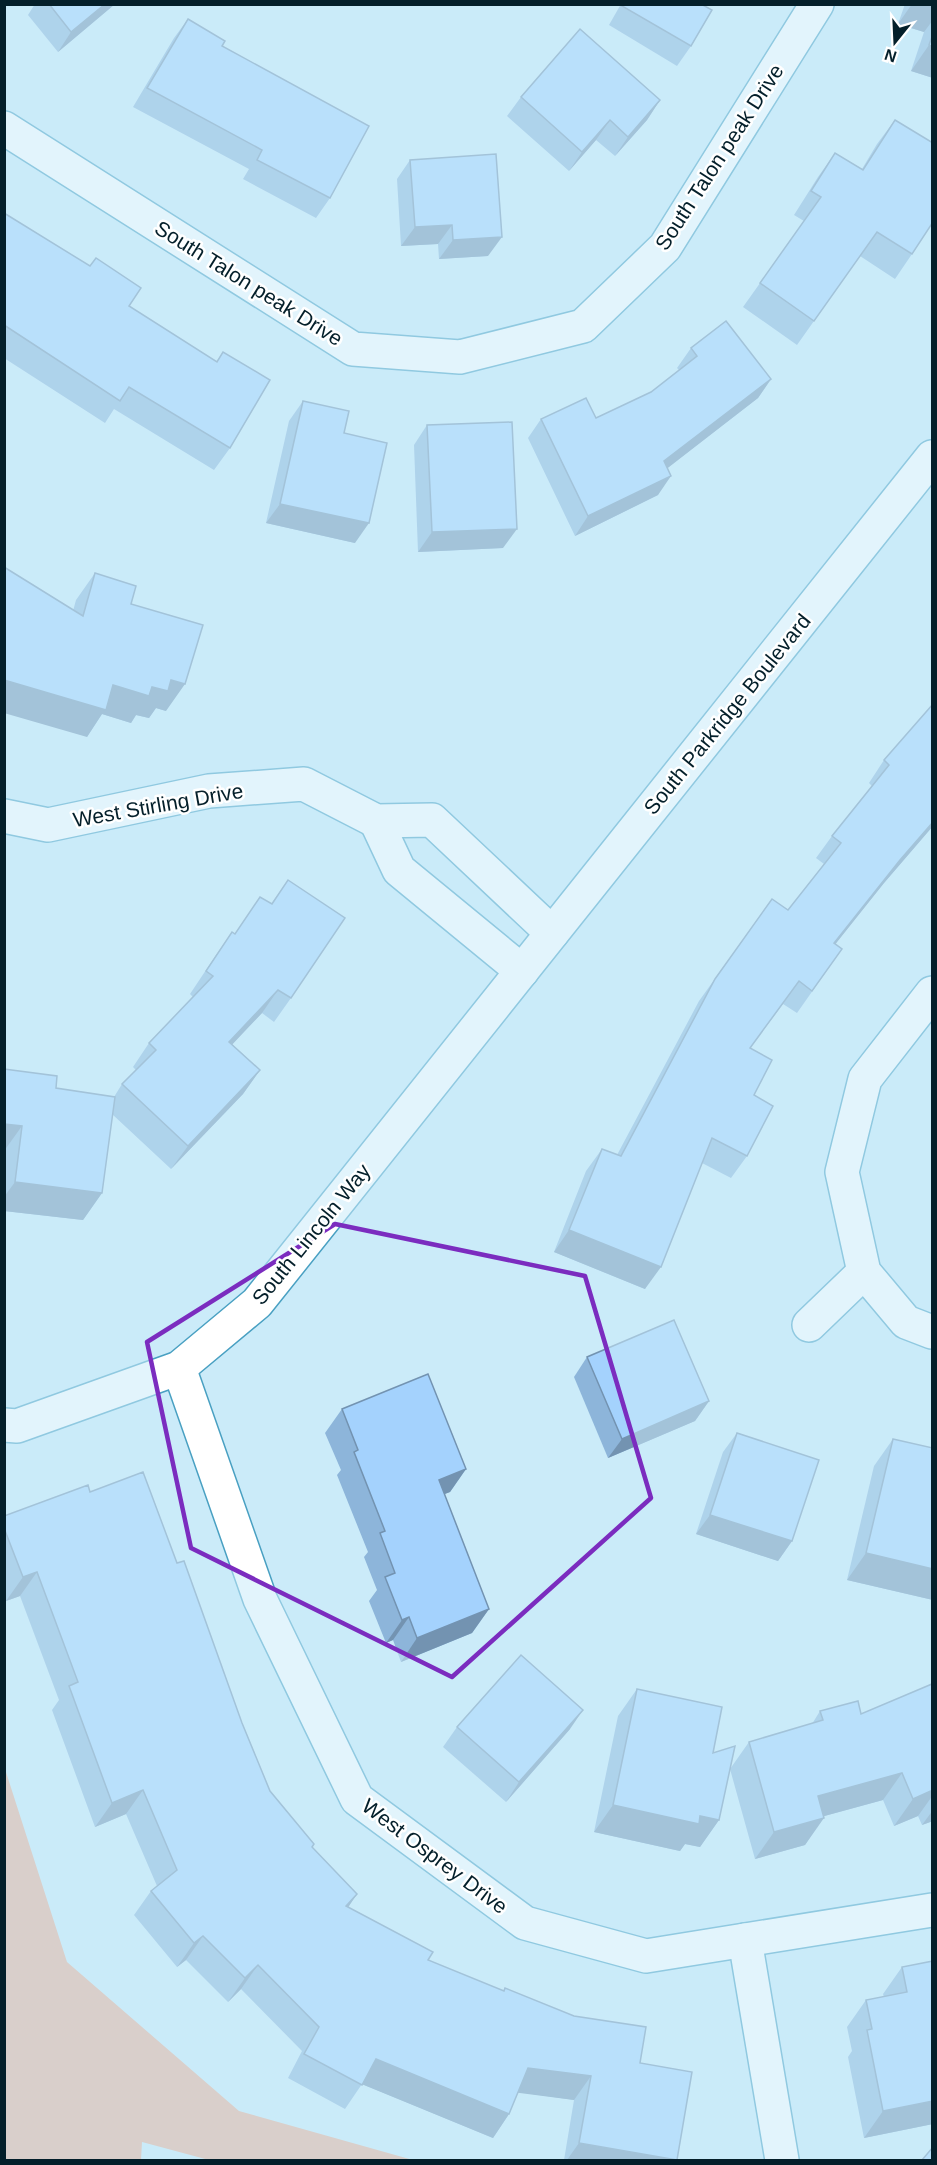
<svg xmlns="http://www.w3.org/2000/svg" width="937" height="2165" font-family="Arial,sans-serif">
<rect width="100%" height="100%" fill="#cbebf9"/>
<!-- green -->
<polygon fill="#ebae92" points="5,1769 67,1962 239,2111 413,2160 209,2160 142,2142 141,2160 5,2160"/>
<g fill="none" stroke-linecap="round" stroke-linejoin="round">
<defs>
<g id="street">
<polyline points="4,128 353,349 460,357 583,326 665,247 817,4"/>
<polyline points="4,816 48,825 209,791 304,784 376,821 432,820 552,933"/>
<polyline points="376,821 399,870 522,971"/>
<polyline points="932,993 865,1079 842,1172 864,1272 906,1322 932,1332"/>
<polyline points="809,1325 864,1272"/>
<polyline points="179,1368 260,1599 357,1799 525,1923 646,1956 932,1910"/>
<polyline points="4,1425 17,1426 179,1368 257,1303 932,457"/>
<polyline points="745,1940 782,2160"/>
</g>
</defs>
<!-- street casing -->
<use href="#street" stroke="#49a0c2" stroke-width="36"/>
<!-- street -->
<use href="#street" stroke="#fff" stroke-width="33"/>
</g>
<!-- wall -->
<g fill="#8db5da">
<polygon points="35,4 115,4 58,52 28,15"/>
<polygon points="621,4 701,4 691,46 677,66 609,25"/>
<polygon points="905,4 933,4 933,78 911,71 924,32 898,24"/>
<polygon points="188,19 222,46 330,198 316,218 243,179 249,169 133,107 174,38"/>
<polygon points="521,97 660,100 647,120 615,156 596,140 569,171 507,116"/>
<polygon points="895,120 912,254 895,279 860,256 797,345 743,307 804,221 794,215 818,177 835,153 862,169 877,144"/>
<polygon points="410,160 488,256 439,259 438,244 401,246 397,179"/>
<polygon points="4,213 129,306 216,362 223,352 230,448 214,470 114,409 105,423 4,358"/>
<polygon points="691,348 771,379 758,398 667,468 658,495 575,536 528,438 541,419 596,418 651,392 679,370 677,368"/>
<polygon points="303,401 344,433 355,543 266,523 289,421"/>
<polygon points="427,425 503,548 418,552 414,445"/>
<polygon points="95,573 131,604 166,711 156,708 149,718 136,715 131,723 102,714 87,737 73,611 76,600"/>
<polygon points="933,704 933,826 884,883 835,944 842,949 797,1013 783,1004 750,1048 754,1095 747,1156 731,1178 702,1163 645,1289 554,1252 586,1171 602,1149 617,1155 699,1001 772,899 788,910 824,864 816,858 832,836 872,786 869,783 884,760"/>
<polygon points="288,880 291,998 274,1022 262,1013 232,1044 260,1070 243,1094 171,1169 112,1114 102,1193 83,1220 4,1211 4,1069 56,1088 114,1097 122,1084 136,1070 133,1067 149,1043 193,997 190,994 216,955 232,932 235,934 260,897 271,904"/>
<polygon points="587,1357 709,1401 695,1421 608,1458 574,1377"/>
<polygon points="342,1409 466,1469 450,1492 444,1494 489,1609 472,1633 401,1662 393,1640 386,1643 369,1601 377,1590 364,1557 368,1552 337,1475 341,1470 325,1433"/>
<polygon points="737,1433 792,1541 778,1561 696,1534 723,1452"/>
<polygon points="893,1439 933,1600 847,1580 874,1466"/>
<polygon points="90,1492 177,1563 270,1791 312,1847 357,1894 348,1907 428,1960 503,1991 505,1988 640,2063 676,2160 564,2160 574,2100 518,2092 509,2114 493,2138 362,2084 345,2109 288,2078 302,2051 241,1989 228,2002 186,1960 177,1967 134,1915 151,1891 157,1886 126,1814 95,1827 52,1710 59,1700 20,1596 6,1601 4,1597 4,1516"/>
<polygon points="933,1685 933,1821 922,1825 918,1816 894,1826 883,1800 824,1816 805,1845 755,1859 730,1769 749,1742 812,1724 820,1711 861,1714"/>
<polygon points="637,1689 713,1753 719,1820 700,1847 685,1844 680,1851 594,1832 618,1716"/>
<polygon points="457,1727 570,1729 506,1802 443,1747"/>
<polygon points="933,1961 933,2124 864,2138 848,2057 852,2051 847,2027 866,2000 884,1997 883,1994 902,1967"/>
</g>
<!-- shaded-wall -->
<g fill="#7393b1">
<polygon points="105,4 115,4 58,52 71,32"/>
<polygon points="912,4 933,4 933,20 924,32 898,24"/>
<polygon points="929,45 933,47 933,78 911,71"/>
<polygon points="660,100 647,120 615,156 628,137"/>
<polygon points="610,120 596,140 569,171 582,152"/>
<polygon points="452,225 438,244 401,246 415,227"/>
<polygon points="502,237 488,256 439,259 453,240"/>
<polygon points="771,379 758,398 651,481 664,461"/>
<polygon points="671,476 658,495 575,536 588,516"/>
<polygon points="280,504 369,523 355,543 266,523"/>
<polygon points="517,529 503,548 418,552 432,532"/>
<polygon points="4,680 152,687 171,680 185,684 166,711 156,708 149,718 136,715 131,723 102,714 87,737 4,713"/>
<polygon points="933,822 933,826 884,883 818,966 834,943 900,860"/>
<polygon points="278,990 262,1013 213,1065 229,1042"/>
<polygon points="260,1070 243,1094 171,1169 188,1146"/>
<polygon points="4,1124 22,1126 4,1151"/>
<polygon points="15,1182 102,1193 83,1220 4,1211 4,1197"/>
<polygon points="569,1230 661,1267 645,1289 554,1252"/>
<polygon points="709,1401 695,1421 608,1458 622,1439"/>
<polygon points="466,1469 450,1492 422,1503 439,1480"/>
<polygon points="710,1515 792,1541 778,1561 696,1534"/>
<polygon points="866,1553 933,1569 933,1600 847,1580"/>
<polygon points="37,1572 20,1596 6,1601 23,1577"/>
<polygon points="489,1609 472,1633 401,1662 417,1638"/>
<polygon points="409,1617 393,1640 386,1643 402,1620"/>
<polygon points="583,1710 570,1729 506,1802 519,1782"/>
<polygon points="902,1773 883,1800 799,1823 818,1796"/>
<polygon points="143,1790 126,1814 95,1827 112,1803"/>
<polygon points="933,1790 933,1795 918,1816 894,1826 913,1799"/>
<polygon points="613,1805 700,1816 719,1820 700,1847 685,1844 680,1851 594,1832"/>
<polygon points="933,1810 933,1821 922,1825"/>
<polygon points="824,1818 805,1845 755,1859 774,1832"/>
<polygon points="357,1894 341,1918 346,1906"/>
<polygon points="203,1936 186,1960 177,1967 194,1943"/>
<polygon points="258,1965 241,1989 228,2002 245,1978"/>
<polygon points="376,2059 509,2114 493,2138 359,2083"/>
<polygon points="528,2068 591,2076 574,2100 512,2092"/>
<polygon points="933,2101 933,2124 864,2138 883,2111"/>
<polygon points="579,2143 677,2160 567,2160"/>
</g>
<!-- building -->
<g fill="#a4d2fd" stroke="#7393b1" stroke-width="1.5">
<polygon points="49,4 105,4 71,32"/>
<polygon points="623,4 701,4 712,10 691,46 622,6"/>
<polygon points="188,19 225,41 222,46 369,126 330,198 257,160 262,150 147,88"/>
<polygon points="580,29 660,100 628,137 610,120 582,152 521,97"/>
<polygon points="933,34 933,47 929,45"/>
<polygon points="895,120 933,143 933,222 912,254 877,232 814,321 760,283 821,197 811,191 835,153 863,170"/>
<polygon points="496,154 502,237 453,240 452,225 415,227 410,160"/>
<polygon points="4,213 90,266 96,258 141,288 129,306 217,362 223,352 270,380 230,448 129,387 120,401 4,325"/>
<polygon points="726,321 771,379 664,461 671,476 588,516 541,419 586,398 596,418 651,392 697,356 691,348"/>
<polygon points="303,401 349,411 344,433 387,443 369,523 280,504"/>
<polygon points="512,422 517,529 432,532 427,425"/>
<polygon points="4,567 83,616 95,573 136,586 131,604 203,625 185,684 171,680 168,691 152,687 149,696 113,685 106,710 4,680"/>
<polygon points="933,704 933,822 900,860 834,943 842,949 812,991 799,981 750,1048 772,1060 754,1095 773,1106 747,1156 712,1138 661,1267 569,1230 602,1149 621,1156 715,979 772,899 788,910 841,843 832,836 889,765 884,760"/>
<polygon points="288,880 345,918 291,998 278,990 229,1042 260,1070 188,1146 122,1084 156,1050 149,1043 213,976 206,971 232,932 235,934 260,897 272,904"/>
<polygon points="4,1069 57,1076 56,1088 115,1097 102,1193 15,1182 22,1126 4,1124"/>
<polygon points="674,1320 709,1401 622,1439 587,1357"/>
<polygon points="428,1374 466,1469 439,1480 489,1609 417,1638 409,1617 402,1620 385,1577 395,1573 380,1533 385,1531 354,1452 358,1450 342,1409"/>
<polygon points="737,1433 819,1460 792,1541 710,1515"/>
<polygon points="893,1439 933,1448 933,1569 866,1553"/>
<polygon points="143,1472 177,1563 184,1561 242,1723 270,1791 314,1844 312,1847 357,1894 346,1906 433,1952 428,1960 504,1991 505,1988 574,2016 646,2027 640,2063 692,2072 677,2160 579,2143 591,2076 528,2068 509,2114 376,2059 362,2085 304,2054 319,2027 258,1965 245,1978 203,1936 194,1943 151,1891 177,1870 143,1790 112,1803 69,1686 78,1682 37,1572 23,1577 4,1528 4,1516 88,1485 90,1492"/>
<polygon points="521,1655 583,1710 519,1782 457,1727"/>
<polygon points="932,1684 933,1685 933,1790 913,1799 902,1773 818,1796 824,1818 774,1832 749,1742 823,1720 820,1711 858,1701 861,1714"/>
<polygon points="637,1689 722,1707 713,1753 735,1746 719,1820 700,1816 699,1824 613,1805"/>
<polygon points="933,1961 933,2101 883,2111 867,2030 872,2029 866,2000 907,1992 902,1967"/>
<polygon points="933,2147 933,2160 922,2160"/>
</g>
<!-- marked area -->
<path d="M0 0H937V2165H0ZM335,1224L585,1276L651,1498L452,1677L191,1548L147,1342Z" fill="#cbebf9" fill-opacity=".55" fill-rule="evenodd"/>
<path fill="none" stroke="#7b2cbf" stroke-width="4.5" stroke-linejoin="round" d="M335,1224L585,1276L651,1498L452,1677L191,1548L147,1342Z"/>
<g text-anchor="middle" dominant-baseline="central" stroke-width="5" stroke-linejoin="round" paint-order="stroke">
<!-- street labels -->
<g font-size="21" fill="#041f2a" stroke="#fff">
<text transform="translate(719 157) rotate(-57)">South Talon peak Drive</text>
<text transform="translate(249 283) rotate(32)">South Talon peak Drive</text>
<text transform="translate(727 714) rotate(-51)">South Parkridge Boulevard</text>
<text transform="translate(158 805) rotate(-10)">West Stirling Drive</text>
<text transform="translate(311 1234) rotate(-51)">South Lincoln Way</text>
<text transform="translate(435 1856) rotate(37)">West Osprey Drive</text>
</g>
</g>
<!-- border -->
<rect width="937" height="2165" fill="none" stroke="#041f2a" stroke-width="12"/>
<!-- north arrow -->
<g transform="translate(895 42) rotate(198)" stroke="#ffffff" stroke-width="4.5" paint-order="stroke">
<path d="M0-4.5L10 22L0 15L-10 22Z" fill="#041f2a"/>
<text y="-9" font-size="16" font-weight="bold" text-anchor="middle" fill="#041f2a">N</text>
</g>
</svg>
